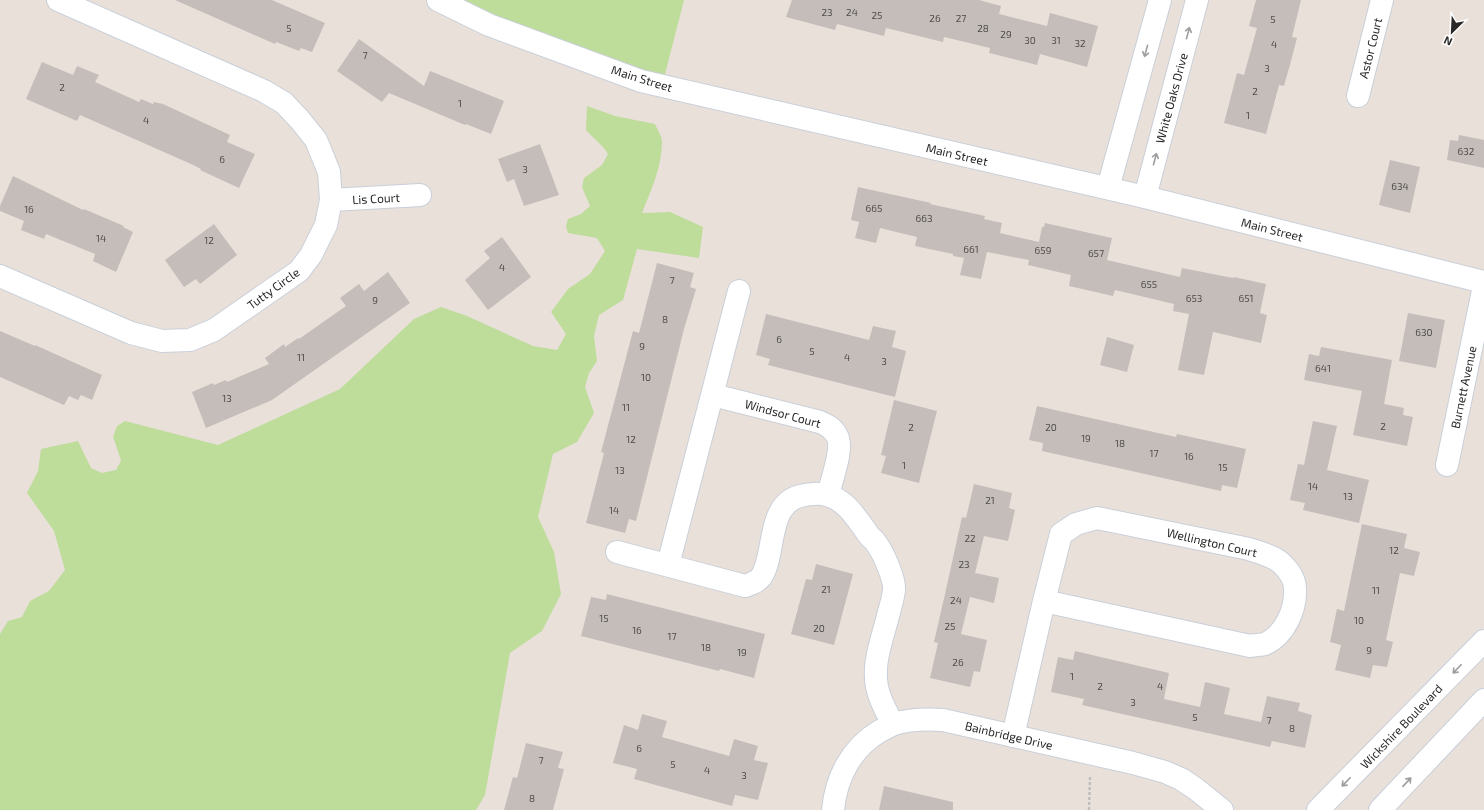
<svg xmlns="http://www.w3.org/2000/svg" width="1484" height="810" font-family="'Exo 2',sans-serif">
<rect width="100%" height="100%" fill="#e9e0da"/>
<!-- green -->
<g fill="#bedc9a">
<polygon points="438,0 684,0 662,86"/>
<path d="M587,106L615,116L655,124C657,129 662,136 662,142C662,167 651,190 642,213L670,212L703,227L699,258L637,249L623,300L599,315L594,336L597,361L589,373L585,387L594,413L577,442L553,454L538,517L554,552L561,594L542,631L510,653L485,795L476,810H0V634L8,621L22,617L30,601L49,591L65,570L54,531L27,493L38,471L41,449L78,441L91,468L102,473L116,470L121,461L118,451L113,437L117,426L125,421L218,445L340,389L414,319L441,307L467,316L533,346L557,350L566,334L551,312L568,289L590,274L605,251L597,238L568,233L566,226L568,219L581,214L590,206L582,187L584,178L602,165L608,154C602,144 594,139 586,130Z"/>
</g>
<!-- building -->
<g fill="#c5bdba">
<polygon points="175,0 272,0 325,23 312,52 301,48 299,51 276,42 275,44"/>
<polygon points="792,0 979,0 1001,6 999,14 1047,26 1050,13 1098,26 1087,67 1040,54 1037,65 989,53 990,48 944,37 943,42 886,28 884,36 837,24 835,30 786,17"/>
<polygon points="1256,0 1301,0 1292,37 1297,38 1291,61 1284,86 1279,85 1266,134 1224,123 1237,73 1244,75 1257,28 1249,26"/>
<polygon points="359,39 424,86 430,71 504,101 491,134 466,124 465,125 389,93 382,102 337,71"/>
<polygon points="42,62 73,75 77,66 99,75 95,82 139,102 141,99 153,104 154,102 163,104 230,135 227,142 255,154 239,188 200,170 201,169 191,164 80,115 77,121 26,99"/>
<polygon points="1459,135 1484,140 1484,168 1447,160 1450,140 1458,141"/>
<polygon points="540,144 559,195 524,206 514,179 507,182 498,159"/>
<polygon points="1390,160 1420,167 1410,213 1379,205"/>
<polygon points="13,176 83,210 84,209 124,226 123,227 133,232 116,272 93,261 95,254 46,234 44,239 21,230 24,221 0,211 0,206"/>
<polygon points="858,187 931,203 930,204 985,216 984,219 1002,223 1000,233 1039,242 1042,227 1044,227 1045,223 1112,238 1107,260 1180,277 1182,268 1233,278 1234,277 1266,284 1260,313 1267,315 1261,343 1213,332 1204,375 1178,370 1189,314 1173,311 1174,304 1115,290 1113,296 1069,286 1071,275 1028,265 1029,260 987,252 981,279 960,275 964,258 953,256 953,254 915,246 917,237 880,228 876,243 855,238 859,222 851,220"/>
<polygon points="214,224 237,255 200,284 196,279 184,287 165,260"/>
<polygon points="502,237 531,277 488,310 465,280 490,258 484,251"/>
<polygon points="657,263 694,273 690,287 696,289 684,329 636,521 629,519 625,533 586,523 604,453 601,452 633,331 639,333"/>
<polygon points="388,272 410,303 272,400 206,428 192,392 213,383 214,385 226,380 227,382 269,364 265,358 284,344 285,347 298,338 299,339 346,306 340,298 359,284 364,291"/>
<polygon points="1408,313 1445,320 1436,368 1399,361"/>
<polygon points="766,314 869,340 873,326 896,331 892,347 906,351 895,397 768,365 770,359 756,355"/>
<polygon points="0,331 35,346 35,345 102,375 92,400 81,395 78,400 69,396 64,405 0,377"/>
<polygon points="1107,337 1134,345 1127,372 1100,365"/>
<polygon points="1321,347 1392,360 1384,404 1404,408 1403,415 1413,417 1407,446 1353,435 1362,391 1304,380 1309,354 1319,356"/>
<polygon points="894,400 937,411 919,483 881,473 886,456 881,455"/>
<polygon points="1037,406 1176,437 1177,434 1246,449 1237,488 1222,485 1221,491 1042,451 1043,443 1029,440"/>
<polygon points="1313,421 1337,426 1327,470 1369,480 1359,523 1303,510 1305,503 1290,500 1298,464 1304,465"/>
<polygon points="974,484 1012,493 1009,508 1015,510 1008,541 984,536 975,573 999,578 994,603 970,597 961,634 987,640 980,672 974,671 970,687 930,678 938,643 934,642 945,594 962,517 966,518"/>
<polygon points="1362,524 1407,534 1404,548 1420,552 1414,576 1400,573 1386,640 1393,642 1387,667 1373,665 1370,678 1335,670 1341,645 1330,642 1337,609 1344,611"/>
<polygon points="816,564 853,574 834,645 791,634 806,579 812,580"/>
<polygon points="607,594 765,634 754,678 720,669 719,671 581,636 591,597 606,600"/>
<polygon points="1075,651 1169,673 1164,699 1200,707 1205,682 1230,688 1224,714 1261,722 1267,696 1300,703 1298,711 1312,715 1305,748 1272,741 1270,747 1082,705 1084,699 1051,692 1058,657 1073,660"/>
<polygon points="642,714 667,721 662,737 729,756 734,739 758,746 754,760 768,763 758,800 735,795 732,806 634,779 637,769 613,763 624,725 638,730"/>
<polygon points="526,743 563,752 558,768 564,769 553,810 504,810 513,777 517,778"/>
<polygon points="884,786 953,802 953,810 879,810"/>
</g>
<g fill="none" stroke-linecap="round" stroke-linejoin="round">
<defs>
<g id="street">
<polyline points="1358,96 1382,0"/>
<polyline points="1108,188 1160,0"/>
<polyline points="1145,197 1197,0"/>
<polyline points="331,200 420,195"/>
<polyline points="0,276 131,333 162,341 190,340 214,330 299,271 311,255 326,225 331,200 329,172 316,140 300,120 284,103 264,91 58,0"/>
<path d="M713,395L820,422C827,425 833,428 837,436C844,448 831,481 828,495"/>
<polyline points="1447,465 1484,286"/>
<path d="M617,552L745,586C751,584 757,582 761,577C776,556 766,505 800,496C808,494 819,493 827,495C846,500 857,519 868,534C870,538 874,539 876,543C883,552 895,579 894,590C893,600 889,611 887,620C880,645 870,672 880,697C883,706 888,715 893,724"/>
<polyline points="668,565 739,291"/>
<path d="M1013,736L1044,601L1250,646C1255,645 1261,645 1265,644C1285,635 1296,609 1295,589C1295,580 1289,571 1283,565C1275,556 1260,553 1249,549L1097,518L1076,524L1061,534L1044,601"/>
<path d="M833,810C836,778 851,748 880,731C885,729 889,726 894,724C910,719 927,719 943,720L1133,763L1165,772L1181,779L1196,789L1222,810"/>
<polyline points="1318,810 1484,641"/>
<polyline points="1380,810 1484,700"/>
</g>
<polyline id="secondary" points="438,0 489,25 641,81 1145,197 1484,282"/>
</defs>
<!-- street casing -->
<use href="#street" stroke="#c9cfd9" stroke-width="24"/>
<!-- secondary casing -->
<use href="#secondary" stroke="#c9cfd9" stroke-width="24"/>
<!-- path -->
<polyline stroke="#bebebe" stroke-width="2.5" stroke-dasharray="3 2" stroke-linecap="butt" points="1089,810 1090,777"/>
<!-- street -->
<use href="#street" stroke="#fff" stroke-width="22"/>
<!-- secondary -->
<use href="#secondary" stroke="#fff" stroke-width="22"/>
</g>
<!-- one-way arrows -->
<defs><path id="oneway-shaft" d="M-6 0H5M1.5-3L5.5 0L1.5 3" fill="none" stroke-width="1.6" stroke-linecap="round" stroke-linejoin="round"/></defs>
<g stroke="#9e9e9e">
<use href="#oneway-shaft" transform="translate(1188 33) rotate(-75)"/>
<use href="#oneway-shaft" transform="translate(1146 51) rotate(105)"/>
<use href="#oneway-shaft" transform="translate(1155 159) rotate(-75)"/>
<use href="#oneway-shaft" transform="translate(1457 669) rotate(134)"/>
<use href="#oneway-shaft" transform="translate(1346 782) rotate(134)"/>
<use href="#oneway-shaft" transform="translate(1407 782) rotate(-47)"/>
</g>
<g text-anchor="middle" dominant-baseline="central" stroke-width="3" stroke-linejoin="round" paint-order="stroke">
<!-- number labels -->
<g font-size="10" fill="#4f4d4c">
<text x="827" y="12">23</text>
<text x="852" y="12">24</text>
<text x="877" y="15">25</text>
<text x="935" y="18">26</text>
<text x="961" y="18">27</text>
<text x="1273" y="19">5</text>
<text x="289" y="28">5</text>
<text x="983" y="28">28</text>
<text x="1006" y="34">29</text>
<text x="1030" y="40">30</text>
<text x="1056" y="40">31</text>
<text x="1080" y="43">32</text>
<text x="1274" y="44">4</text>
<text x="365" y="55">7</text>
<text x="1267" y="68">3</text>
<text x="62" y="87">2</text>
<text x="1255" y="91">2</text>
<text x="460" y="103">1</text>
<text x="1248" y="115">1</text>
<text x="146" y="120">4</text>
<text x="1466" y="151">632</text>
<text x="222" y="159">6</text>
<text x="525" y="169">3</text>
<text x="1400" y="186">634</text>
<text x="874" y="208">665</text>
<text x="29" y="209">16</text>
<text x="924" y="218">663</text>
<text x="101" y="238">14</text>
<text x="209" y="240">12</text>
<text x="971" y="249">661</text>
<text x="1043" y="250">659</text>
<text x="1096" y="253">657</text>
<text x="502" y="267">4</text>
<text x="672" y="280">7</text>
<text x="1149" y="284">655</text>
<text x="1194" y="298">653</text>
<text x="1246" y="298">651</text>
<text x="375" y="300">9</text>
<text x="665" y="319">8</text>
<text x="1424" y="332">630</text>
<text x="779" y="339">6</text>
<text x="642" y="346">9</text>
<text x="812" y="351">5</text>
<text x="301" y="357">11</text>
<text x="847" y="357">4</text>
<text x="884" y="361">3</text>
<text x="1323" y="368">641</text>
<text x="646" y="377">10</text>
<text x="227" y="398">13</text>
<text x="626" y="407">11</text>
<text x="1383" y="426">2</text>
<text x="911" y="427">2</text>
<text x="1051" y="427">20</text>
<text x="1086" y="438">19</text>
<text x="631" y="439">12</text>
<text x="1120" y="443">18</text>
<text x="1154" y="453">17</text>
<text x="1189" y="456">16</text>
<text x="904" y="465">1</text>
<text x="1223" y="467">15</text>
<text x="620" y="470">13</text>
<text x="1313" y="486">14</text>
<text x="1348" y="496">13</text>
<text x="990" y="500">21</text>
<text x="614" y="510">14</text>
<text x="970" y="538">22</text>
<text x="1394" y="550">12</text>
<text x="964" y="564">23</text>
<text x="826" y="589">21</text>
<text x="1376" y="590">11</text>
<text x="956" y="600">24</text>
<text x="604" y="618">15</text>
<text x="1359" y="620">10</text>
<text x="950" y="626">25</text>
<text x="819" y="628">20</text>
<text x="637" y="630">16</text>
<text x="672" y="636">17</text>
<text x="706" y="647">18</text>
<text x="1369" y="650">9</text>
<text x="742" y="652">19</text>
<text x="958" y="662">26</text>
<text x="1072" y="676">1</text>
<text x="1100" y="686">2</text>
<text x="1160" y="686">4</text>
<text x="1133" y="702">3</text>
<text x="1195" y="717">5</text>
<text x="1269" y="720">7</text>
<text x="1292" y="728">8</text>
<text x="639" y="748">6</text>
<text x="541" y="760">7</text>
<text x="673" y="764">5</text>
<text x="707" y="770">4</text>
<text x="744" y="775">3</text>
<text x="532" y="798">8</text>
</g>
<!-- street labels -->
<g font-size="12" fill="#282828" stroke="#fff">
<text transform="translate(1370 48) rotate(-76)">Astor Court</text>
<text transform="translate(642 78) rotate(17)">Main Street</text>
<text transform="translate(1171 98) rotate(-75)">White Oaks Drive</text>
<text transform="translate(957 154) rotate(13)">Main Street</text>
<text transform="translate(376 198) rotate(-3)">Lis Court</text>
<text transform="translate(1272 229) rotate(14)">Main Street</text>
<text transform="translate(273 288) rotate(-36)">Tutty Circle</text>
<text transform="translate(1463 387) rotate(-78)">Burnett Avenue</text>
<text transform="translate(783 413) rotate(15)">Windsor Court</text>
<text transform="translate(1212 542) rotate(13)">Wellington Court</text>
<text transform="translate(1401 726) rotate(-46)">Wickshire Boulevard</text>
<text transform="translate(1009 735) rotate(13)">Bainbridge Drive</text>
</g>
</g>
<!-- north arrow -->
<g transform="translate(1452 32) rotate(204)" stroke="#ffffff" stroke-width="3" paint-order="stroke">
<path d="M0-3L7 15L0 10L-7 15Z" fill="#282828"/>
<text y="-6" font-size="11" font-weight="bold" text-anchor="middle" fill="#282828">N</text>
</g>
</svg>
